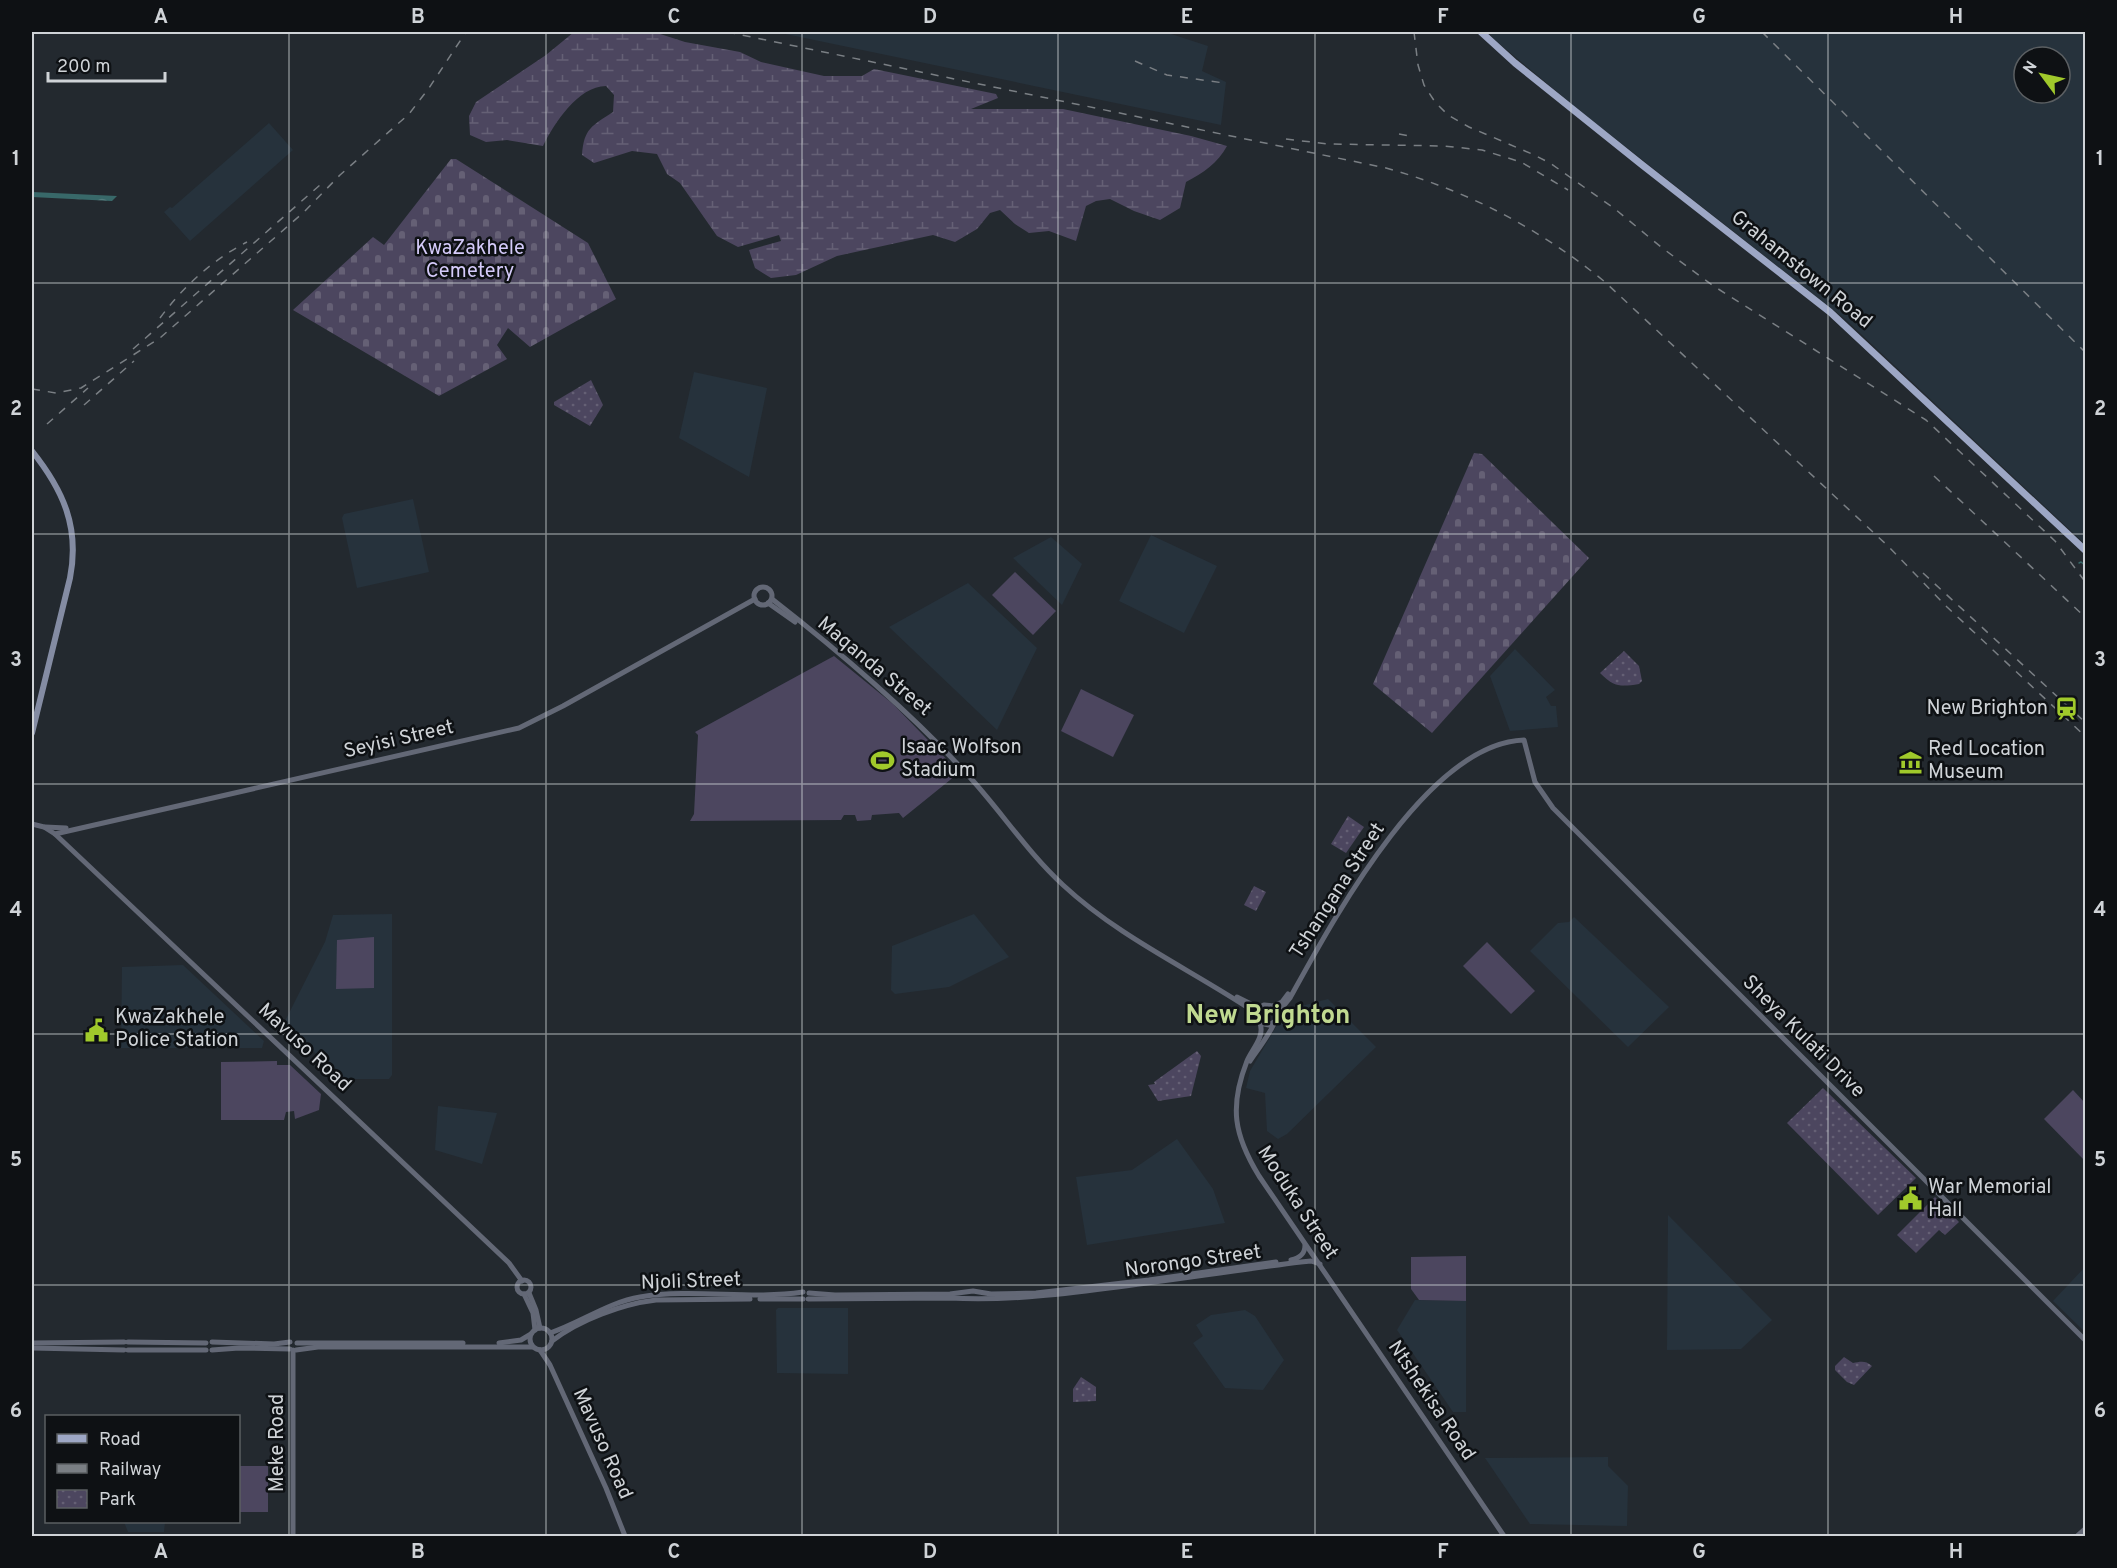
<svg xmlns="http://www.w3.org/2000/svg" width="2117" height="1568" font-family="Overpass,sans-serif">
<defs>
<pattern id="wetland-marsh" width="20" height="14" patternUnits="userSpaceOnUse" patternTransform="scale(1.5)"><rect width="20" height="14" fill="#4c465f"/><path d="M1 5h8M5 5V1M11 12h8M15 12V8" fill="none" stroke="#656075"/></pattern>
<pattern id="cemetery-stones" width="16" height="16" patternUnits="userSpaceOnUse" patternTransform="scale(1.5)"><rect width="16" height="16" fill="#4c465f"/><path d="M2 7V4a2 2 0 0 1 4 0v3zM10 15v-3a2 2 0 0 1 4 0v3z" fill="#656075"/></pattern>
<pattern id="park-dots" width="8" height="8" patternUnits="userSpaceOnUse" patternTransform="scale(1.5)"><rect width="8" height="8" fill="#4c465f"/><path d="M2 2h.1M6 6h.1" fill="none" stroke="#656075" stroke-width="1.8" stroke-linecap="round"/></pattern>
<pattern id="water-waves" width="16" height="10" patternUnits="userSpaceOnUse" patternTransform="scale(1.5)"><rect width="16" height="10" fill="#386869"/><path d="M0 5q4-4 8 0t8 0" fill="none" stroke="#547d7e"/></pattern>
</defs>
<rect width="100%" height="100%" fill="#23292f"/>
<!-- built -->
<g fill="#26323c" fill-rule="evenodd">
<polygon points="776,32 1165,32 1208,46 1202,71 1226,82 1221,125"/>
<path d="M1488,32H2085V544L1845,319L1579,110L1495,40ZM2024,57H2060V93H2024Z"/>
<polygon points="269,123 293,150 190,241 164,212 170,207 172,208"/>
<polygon points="694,372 767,388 749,477 679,438"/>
<polygon points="413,499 429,572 357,588 342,518 344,514"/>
<polygon points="1151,535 1217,566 1184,633 1119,601"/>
<polygon points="1051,537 1082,564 1062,605 1013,558"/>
<polygon points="968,583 1037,648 997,730 889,627"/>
<polygon points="1515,649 1555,690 1546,697 1551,706 1556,706 1558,727 1510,731 1490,676"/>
<polygon points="392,914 392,1075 389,1079 345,1079 339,1076 284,1023 325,942 333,915"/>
<polygon points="974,914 1009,957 949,987 895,994 891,990 892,946"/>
<polygon points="1574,917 1669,1007 1628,1047 1530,951 1558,923 1569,922"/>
<polygon points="183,965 264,1041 262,1048 121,1048 122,967"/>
<polygon points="1328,999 1376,1047 1287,1134 1278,1139 1267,1131 1265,1093 1246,1088 1250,1071 1286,1010"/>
<polygon points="438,1106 497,1113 482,1164 435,1150"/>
<polygon points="1177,1139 1213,1189 1225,1223 1087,1245 1076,1177 1132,1170"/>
<polygon points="1668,1215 1772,1320 1741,1349 1667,1350"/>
<polygon points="2085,1267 2085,1332 2053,1301"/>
<polygon points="1415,1300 1466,1301 1466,1412 1453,1412 1397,1330"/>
<polygon points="778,1308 848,1308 848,1374 777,1373 776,1310"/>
<polygon points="1245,1310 1255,1316 1284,1360 1263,1390 1225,1388 1193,1343 1203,1336 1196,1325 1211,1315"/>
<polygon points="1608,1457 1608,1466 1628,1486 1627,1526 1530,1524 1485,1458"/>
<polygon points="124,1522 165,1522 164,1532 128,1532"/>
</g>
<!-- grass -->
<g fill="#4c465f">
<polygon points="1015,572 1056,611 1033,635 992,595"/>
<polygon points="834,656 893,704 957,770 955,776 903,818 899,813 872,815 871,820 857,821 855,815 844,815 841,820 690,821 694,814 698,735 695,732"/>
<polygon points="1081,689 1134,715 1113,757 1061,731"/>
<polygon points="374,937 374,988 336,989 337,940"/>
<polygon points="1487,942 1535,991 1511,1014 1463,966"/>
<polygon points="277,1061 277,1065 290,1065 321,1094 319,1110 295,1119 294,1111 286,1112 284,1120 221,1120 221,1062"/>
<polygon points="2073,1090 2085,1103 2085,1161 2044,1119"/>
<polygon points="1466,1256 1466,1301 1419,1300 1411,1289 1411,1257"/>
<rect x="239" y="1466" width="29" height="46"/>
</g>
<!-- wetland -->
<path fill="url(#wetland-marsh)" d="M574,32H611L620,34L654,32L685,42L740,52L761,62L824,76H862L874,69L996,94L998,98L971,109H1063L1191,136L1227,146C1218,163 1203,173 1186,182L1180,208L1160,220L1134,211L1110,199L1096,201L1086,206L1076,241L1049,231L1029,233L1015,224L1000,210L990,213L977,229L955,242L933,235L837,256L796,275L771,278L755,268L749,250L781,241L779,235L738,247L717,236L680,183L667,174L657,154L632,151L594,163L582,155C584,128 592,126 613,112L614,95L606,86C578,86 554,124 543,146L507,140L486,142L470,135L469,116L476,102L546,55Z"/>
<!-- cemetery -->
<g fill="url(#cemetery-stones)">
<polygon points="451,159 456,159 588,243 616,299 530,347 508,328 497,345 507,359 439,396 293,310 373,237 384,245"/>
<polygon points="1474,453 1482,454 1589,558 1432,733 1373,684"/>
</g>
<!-- park -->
<g fill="url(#park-dots)">
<polygon points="591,380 603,405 590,426 554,405 554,402"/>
<path d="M1624,651L1639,666L1642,681L1639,684C1620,687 1614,687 1600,673Z"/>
<polygon points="1348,816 1364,827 1346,853 1331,844"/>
<polygon points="1254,886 1266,892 1256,911 1244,905"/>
<polygon points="1197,1051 1201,1056 1191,1096 1158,1101 1148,1085 1155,1084 1154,1082"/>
<polygon points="1823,1088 1916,1178 1878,1215 1787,1123"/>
<polygon points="1935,1197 1959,1222 1945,1235 1939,1230 1916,1253 1897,1235"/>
<path d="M1844,1357L1853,1363C1860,1362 1865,1360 1872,1366L1854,1385L1847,1382L1835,1370V1366Z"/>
<polygon points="1081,1377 1096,1387 1096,1401 1073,1402 1073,1389"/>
</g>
<!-- water -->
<polygon fill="url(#water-waves)" points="32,192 117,196 112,201 32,197"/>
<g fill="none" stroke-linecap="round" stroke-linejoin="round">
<!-- stream -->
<polyline stroke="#386869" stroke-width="1.5" points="2079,563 2081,562 2086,566"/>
<!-- tertiary -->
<g stroke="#636876" stroke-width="5">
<circle cx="763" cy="596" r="9"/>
<path d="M772,599C840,652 906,708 965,772C999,808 1026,851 1063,885C1120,938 1192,970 1256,1013"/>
<polyline points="768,603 795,622"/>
<polyline points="32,824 44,827 55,834 509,1263 522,1281"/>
<polyline points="45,827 66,828"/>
<polyline points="55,834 519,728 563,706 755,599"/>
<polyline points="1237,997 1259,1008"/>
<polyline points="1273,1006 1282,1002 1288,994"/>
<path d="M1277,1014L1290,998C1332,922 1427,743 1524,740L1535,782L1553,808L2086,1341"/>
<path d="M1260,1023C1265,1037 1252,1049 1247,1061C1229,1107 1234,1135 1259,1176L1504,1536"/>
<path d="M1250,1061C1256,1052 1277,1025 1277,1015C1277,1011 1275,1010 1273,1006L1264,1005L1259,1008L1256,1016L1260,1023L1269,1025L1274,1022"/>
<path d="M1291,1260C1300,1258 1305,1254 1305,1245"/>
<circle cx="524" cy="1287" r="7"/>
<polyline points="529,1293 536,1310 540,1328"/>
<polyline points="809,1293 835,1295 950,1294 973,1291 991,1294 1036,1293 1149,1280 1276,1262"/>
<polyline points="524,1294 533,1313 535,1330"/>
<polyline points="760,1299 803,1299"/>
<path d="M808,1299L949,1298C1003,1301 1056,1295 1109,1288C1173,1280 1237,1270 1301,1262L1311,1261L1320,1264"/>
<circle cx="541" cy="1339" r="11"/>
<path d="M550,1333C580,1323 609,1302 640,1297C694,1288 749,1300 803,1292"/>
<path d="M552,1341C579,1320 622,1304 656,1300L750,1299"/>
<polyline points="128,1342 206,1343"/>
<polyline points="212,1342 274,1344 290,1342"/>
<polyline points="32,1343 124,1342"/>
<polyline points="297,1343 463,1343"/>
<polyline points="499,1343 521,1340 531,1334"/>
<polyline points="32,1348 124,1350"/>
<polyline points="128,1350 206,1350"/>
<polyline points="212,1350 239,1348 290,1349"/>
<polyline points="296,1350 318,1347 533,1347"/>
<polyline points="540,1350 550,1365 606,1488 625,1536"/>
<polyline points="293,1536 293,1350"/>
<polyline points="2077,1536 2086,1528"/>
</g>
<!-- secondary -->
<path stroke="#848ca3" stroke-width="6" d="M32,451C63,490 80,527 70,578L32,733"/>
<!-- primary -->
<polyline stroke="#9da7c5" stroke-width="7" points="1481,32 1515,63 1641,164 1830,312 2086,551"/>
<!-- rail -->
<g stroke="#7a7f84" stroke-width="1.5" stroke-dasharray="8 8" stroke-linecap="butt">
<path d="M727,32L1386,168C1468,191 1539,228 1605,282L1889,547L1947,607L2086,737"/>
<polyline points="1414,32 1418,65 1424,85 1435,102 1448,115 1469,127 1532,154 1550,163 1615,209 1661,247 1712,285 1926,420 2055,541 2086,583"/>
<polyline points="1762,32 2086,353"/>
<polyline points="1135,61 1167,75 1224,83"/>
<polyline points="1399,134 1410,136"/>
<polyline points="1286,139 1328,144 1444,146 1482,150 1521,162 1568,190"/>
<path d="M160,318C183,287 212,260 247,242"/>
<polyline points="133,349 320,185"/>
<polyline points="32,389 56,393 81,388 160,338 304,212 340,175 409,114 429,88 466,32"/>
<polyline points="84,405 134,361"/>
<polyline points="47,424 88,388"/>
<polyline points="1934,476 2086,618"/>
<polyline points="1923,573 2086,723"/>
</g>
</g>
<!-- grid -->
<path fill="none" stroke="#cfd3d7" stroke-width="1.5" stroke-opacity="0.55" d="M289,32V1536M546,32V1536M802,32V1536M1058,32V1536M1315,32V1536M1571,32V1536M1828,32V1536M32,283H2086M32,534H2086M32,784H2086M32,1034H2086M32,1285H2086"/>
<!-- icons -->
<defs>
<symbol id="station-bare" viewBox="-9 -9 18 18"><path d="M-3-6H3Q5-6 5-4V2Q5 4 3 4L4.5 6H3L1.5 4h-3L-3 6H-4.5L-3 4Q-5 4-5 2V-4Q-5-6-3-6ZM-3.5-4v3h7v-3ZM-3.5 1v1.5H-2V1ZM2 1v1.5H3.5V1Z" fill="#a0c92b" stroke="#0e1114" stroke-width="2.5" paint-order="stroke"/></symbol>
<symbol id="stadium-bare" viewBox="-9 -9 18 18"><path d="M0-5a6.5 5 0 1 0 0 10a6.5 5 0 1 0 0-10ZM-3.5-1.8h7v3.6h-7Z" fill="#a0c92b" stroke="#0e1114" stroke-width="2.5" paint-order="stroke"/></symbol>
<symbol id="museum-bare" viewBox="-9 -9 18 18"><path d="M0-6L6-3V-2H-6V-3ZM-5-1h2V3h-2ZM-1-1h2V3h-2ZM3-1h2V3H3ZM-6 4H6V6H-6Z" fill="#a0c92b" stroke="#0e1114" stroke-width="2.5" paint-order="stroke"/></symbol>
<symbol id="civic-bare" viewBox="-9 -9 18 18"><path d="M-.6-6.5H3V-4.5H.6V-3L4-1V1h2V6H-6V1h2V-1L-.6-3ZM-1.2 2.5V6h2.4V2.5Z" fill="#a0c92b" stroke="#0e1114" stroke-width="2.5" paint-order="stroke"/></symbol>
</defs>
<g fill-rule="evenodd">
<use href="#station-bare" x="2050" y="692" width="33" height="33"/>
<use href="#stadium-bare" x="866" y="744" width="33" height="33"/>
<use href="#museum-bare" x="1894" y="746" width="33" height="33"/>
<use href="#civic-bare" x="80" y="1014" width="33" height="33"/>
<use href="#civic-bare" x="1894" y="1182" width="33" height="33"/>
</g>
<g text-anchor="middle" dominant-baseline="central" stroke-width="5" stroke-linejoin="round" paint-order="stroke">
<!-- park labels -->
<g font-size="20" fill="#d5cbfa" stroke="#0e1114">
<text x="470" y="249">KwaZakhele<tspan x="470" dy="23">Cemetery</tspan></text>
</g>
<!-- street labels -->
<g font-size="20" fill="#cfd3d7" stroke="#0e1114">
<text transform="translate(1801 270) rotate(39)">Grahamstown Road</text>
<text transform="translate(874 667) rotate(40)">Maqanda Street</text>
<text transform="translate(399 740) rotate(-13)">Seyisi Street</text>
<text transform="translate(1338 891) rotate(-57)">Tshangana Street</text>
<text transform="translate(1803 1037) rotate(45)">Sheya Kulati Drive</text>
<text transform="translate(304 1048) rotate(43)">Mavuso Road</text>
<text transform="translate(1297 1203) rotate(57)">Moduka Street</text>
<text transform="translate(1193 1262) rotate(-8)">Norongo Street</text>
<text transform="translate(691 1282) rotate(-2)">Njoli Street</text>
<text transform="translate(1431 1401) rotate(56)">Ntshekisa Road</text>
<text transform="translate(278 1443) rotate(-90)">Meke Road</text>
<text transform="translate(602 1444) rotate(66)">Mavuso Road</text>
</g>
<!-- poi labels -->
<g font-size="20" fill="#cfd3d7" stroke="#0e1114" text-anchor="start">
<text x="2048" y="709" text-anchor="end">New Brighton</text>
<text x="901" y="748">Isaac Wolfson<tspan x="901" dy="23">Stadium</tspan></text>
<text x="1928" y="750">Red Location<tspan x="1928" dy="23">Museum</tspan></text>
<text x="115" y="1018">KwaZakhele<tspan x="115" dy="23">Police Station</tspan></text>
<text x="1928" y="1188">War Memorial<tspan x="1928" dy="23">Hall</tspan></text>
</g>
<!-- district labels -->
<g font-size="26" font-weight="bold" fill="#c0d990" stroke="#0e1114">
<text x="1268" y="1016">New Brighton</text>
</g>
</g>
<!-- border -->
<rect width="2117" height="1568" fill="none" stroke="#0e1114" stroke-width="66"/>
<!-- legend -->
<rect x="45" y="1415" width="195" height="108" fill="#0e1114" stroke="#5b5f62" stroke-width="1.5"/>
<rect x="57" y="1434" width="30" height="9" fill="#9da7c5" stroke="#5b5f62" stroke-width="1.5"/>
<text x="99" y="1445" font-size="18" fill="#cfd3d7">Road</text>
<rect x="57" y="1464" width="30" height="9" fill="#7a7f84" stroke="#5b5f62" stroke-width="1.5"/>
<text x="99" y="1475" font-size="18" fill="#cfd3d7">Railway</text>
<rect x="57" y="1490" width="30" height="18" fill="url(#park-dots)" stroke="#5b5f62" stroke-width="1.5"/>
<text x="99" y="1505" font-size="18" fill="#cfd3d7">Park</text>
<!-- north arrow -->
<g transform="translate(2042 75) rotate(303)"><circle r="28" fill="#0e1114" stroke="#5b5f62" stroke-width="1.5"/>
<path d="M0-4.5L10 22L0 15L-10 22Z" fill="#a0c92b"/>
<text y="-9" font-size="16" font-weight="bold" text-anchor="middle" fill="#cfd3d7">N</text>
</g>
<!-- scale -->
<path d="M48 72v9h117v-9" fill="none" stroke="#cfd3d7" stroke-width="3"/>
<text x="57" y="72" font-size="18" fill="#cfd3d7" stroke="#0e1114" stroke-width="4.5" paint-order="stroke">200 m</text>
<rect x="33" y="33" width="2051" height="1502" fill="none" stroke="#cfd3d7" stroke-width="2"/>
<g font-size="20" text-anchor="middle" font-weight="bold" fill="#cfd3d7">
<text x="161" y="23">A</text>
<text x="418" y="23">B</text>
<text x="674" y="23">C</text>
<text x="930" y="23">D</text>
<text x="1187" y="23">E</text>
<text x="1443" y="23">F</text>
<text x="1699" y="23">G</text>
<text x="1956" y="23">H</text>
<text x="16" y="165">1</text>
<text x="2100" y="165">1</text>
<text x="16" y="415">2</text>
<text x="2100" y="415">2</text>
<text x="16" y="666">3</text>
<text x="2100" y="666">3</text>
<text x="16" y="916">4</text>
<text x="2100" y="916">4</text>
<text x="16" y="1166">5</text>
<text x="2100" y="1166">5</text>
<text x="16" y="1417">6</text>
<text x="2100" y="1417">6</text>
<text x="161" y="1558">A</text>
<text x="418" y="1558">B</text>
<text x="674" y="1558">C</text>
<text x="930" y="1558">D</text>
<text x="1187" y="1558">E</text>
<text x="1443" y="1558">F</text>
<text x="1699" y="1558">G</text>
<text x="1956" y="1558">H</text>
</g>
</svg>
